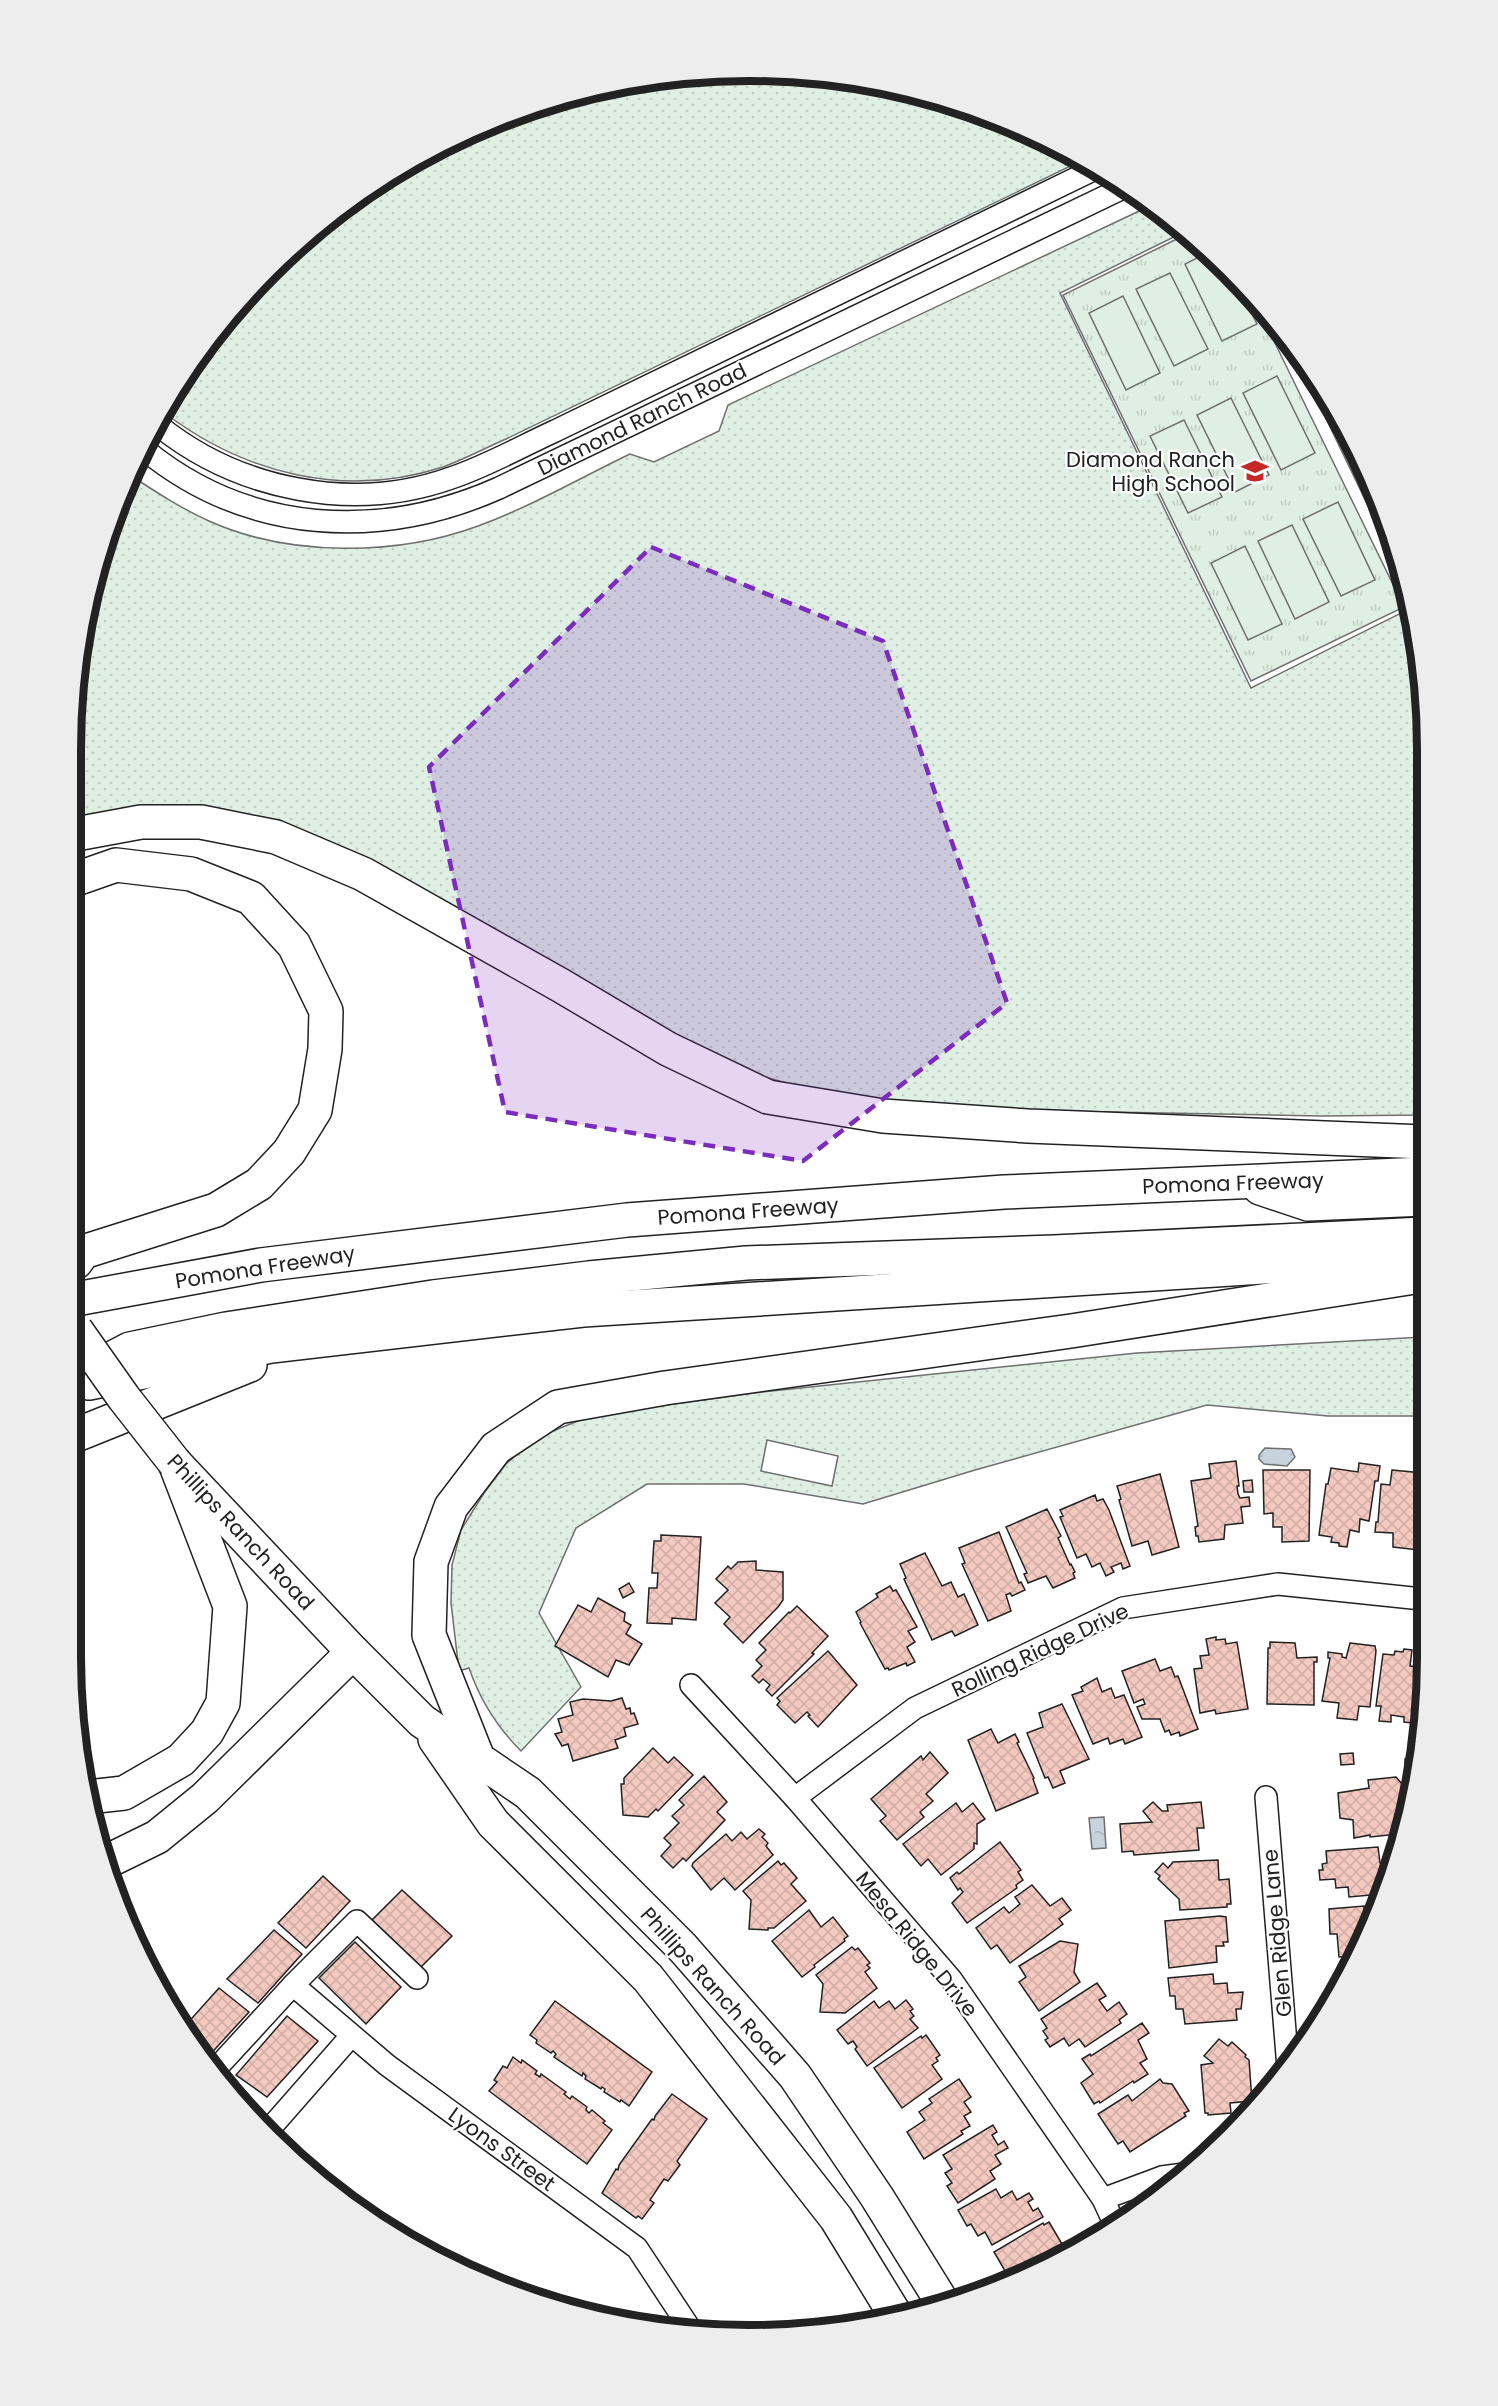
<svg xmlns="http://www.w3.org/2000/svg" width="1498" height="2406" font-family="Poppins,sans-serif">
<defs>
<pattern id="grass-dots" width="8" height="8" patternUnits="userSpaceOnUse" patternTransform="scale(1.5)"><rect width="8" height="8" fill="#e0efe3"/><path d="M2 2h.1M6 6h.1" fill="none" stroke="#c0cdc2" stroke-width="1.8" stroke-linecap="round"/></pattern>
<pattern id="park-tufts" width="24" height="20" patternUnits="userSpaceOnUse" patternTransform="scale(1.5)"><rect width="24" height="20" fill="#e0efe3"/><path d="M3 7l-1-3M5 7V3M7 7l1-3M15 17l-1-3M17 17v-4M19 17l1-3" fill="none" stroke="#c0cdc2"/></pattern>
<pattern id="water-ripples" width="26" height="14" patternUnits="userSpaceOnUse" patternTransform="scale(1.5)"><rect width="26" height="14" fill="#c7d3dd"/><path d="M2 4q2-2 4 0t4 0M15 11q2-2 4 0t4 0" fill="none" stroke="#abb5bd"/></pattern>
<pattern id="building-cross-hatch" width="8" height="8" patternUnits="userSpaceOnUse" patternTransform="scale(1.5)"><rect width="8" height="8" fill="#f3c9c0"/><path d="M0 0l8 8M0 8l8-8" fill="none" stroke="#d0aca5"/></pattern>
</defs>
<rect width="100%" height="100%" fill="#fff"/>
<!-- grass -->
<g fill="url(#grass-dots)" stroke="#6f6f6f" stroke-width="1.5" fill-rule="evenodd">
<path d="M793,72L924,94L1049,140L1081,161L506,439C485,448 465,459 443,467C345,499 246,474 166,414L211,336L301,239L409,162L531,107L660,76Z"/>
<path d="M1152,205L1184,232L1060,293L1251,688L1407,610L1426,704L1424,1115L1321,1116L952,1109L821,1093L741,1070L341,853L76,820V661L122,490L130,475C156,492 182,509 209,521C289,557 397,556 478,526C530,507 580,478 630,454L654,462L719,431L728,405Z"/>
<path d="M1423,1337V1416H1328L1207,1405L975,1470L863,1504L744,1484H647L576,1528L539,1613L581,1687L521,1751C497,1727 480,1700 469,1668L459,1671L451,1603L452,1565L461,1530L484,1493L506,1464L535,1438L593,1415L761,1392L1137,1353ZM767,1440L838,1456L832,1486L761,1471Z"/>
</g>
<!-- park -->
<g fill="url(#park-tufts)" stroke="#6f6f6f" stroke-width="1.5">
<polygon points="1187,234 1251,294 1404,607 1251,681 1063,295"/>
<polygon points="1290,344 1337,410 1392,531 1400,572"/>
</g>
<!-- garden -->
<g fill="#e0efe3" stroke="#6f6f6f" stroke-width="1.5">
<polygon points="1207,253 1234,279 1257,324 1222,341 1185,264"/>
<polygon points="1170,273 1208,349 1174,366 1136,289"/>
<polygon points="1123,296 1160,373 1126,390 1089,313"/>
<polygon points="1277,376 1315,453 1281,470 1243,393"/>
<polygon points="1231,398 1269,475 1235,492 1197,415"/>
<polygon points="1333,405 1374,492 1368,495 1326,408"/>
<polygon points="1184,420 1222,497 1188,513 1150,436"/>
<polygon points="1375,496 1392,531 1396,551 1370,498"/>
<polygon points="1338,502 1375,580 1341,596 1303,519"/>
<polygon points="1292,525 1329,602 1295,619 1258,541"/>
<polygon points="1245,546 1282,624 1248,640 1211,563"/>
</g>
<!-- water -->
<g fill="url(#water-ripples)" stroke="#6f6f6f" stroke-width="1.5">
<polygon points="1265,1448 1291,1449 1295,1457 1287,1466 1264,1464 1259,1459 1259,1455"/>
<polygon points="1104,1817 1106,1848 1092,1849 1089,1818"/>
</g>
<!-- building -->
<g fill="url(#building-cross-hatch)" stroke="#222" stroke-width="1.5">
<polygon points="1236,1461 1239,1486 1237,1486 1238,1494 1240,1498 1249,1497 1250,1506 1241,1507 1243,1523 1225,1525 1224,1539 1199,1542 1198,1536 1196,1536 1195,1527 1198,1526 1191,1481 1211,1478 1209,1464"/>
<polygon points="1359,1463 1380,1466 1378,1481 1375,1481 1369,1521 1360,1519 1359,1532 1350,1530 1347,1547 1339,1546 1339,1543 1331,1542 1332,1537 1319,1535 1326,1484 1328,1484 1331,1468 1358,1472"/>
<polygon points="1263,1470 1310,1470 1309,1541 1282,1542 1282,1527 1273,1527 1273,1513 1264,1514"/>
<polygon points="1392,1470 1423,1473 1423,1511 1420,1536 1422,1536 1419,1550 1393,1547 1393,1533 1375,1532 1376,1522 1378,1522 1381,1484 1390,1485"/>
<polygon points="1160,1474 1179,1547 1152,1555 1148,1541 1132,1546 1119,1500 1121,1499 1117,1486"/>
<polygon points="1252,1480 1253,1492 1244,1492 1243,1481"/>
<polygon points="1095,1495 1097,1501 1103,1499 1109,1510 1130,1566 1123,1569 1121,1563 1111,1567 1114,1572 1106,1576 1100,1563 1092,1567 1086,1554 1077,1558 1060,1517 1063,1516 1060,1510"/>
<polygon points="1047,1509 1061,1536 1058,1538 1070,1565 1071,1564 1075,1572 1073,1573 1075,1578 1053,1588 1046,1576 1028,1583 1024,1574 1027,1573 1006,1527"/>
<polygon points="999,1532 1019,1583 1021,1582 1025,1590 1012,1596 1010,1593 1006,1595 1011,1611 988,1621 962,1564 965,1563 959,1548"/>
<polygon points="661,1535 701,1537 696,1620 672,1618 672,1624 647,1623 649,1588 657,1588 658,1573 652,1573 654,1541 661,1541"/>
<polygon points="925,1553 942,1586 951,1582 958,1597 964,1594 978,1625 955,1636 952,1631 932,1640 904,1579 906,1578 900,1564"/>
<polygon points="756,1561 756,1570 783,1572 783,1600 778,1607 743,1643 724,1624 730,1617 715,1603 728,1590 716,1579 728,1566 731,1569 738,1562"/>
<polygon points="629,1583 634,1592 623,1598 619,1589"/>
<polygon points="890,1586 893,1591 896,1590 917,1627 908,1631 915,1642 907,1647 915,1662 907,1666 906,1663 889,1670 888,1668 885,1669 860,1623 861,1622 856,1612 878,1597 876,1594"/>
<polygon points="598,1598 625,1613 624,1621 631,1625 626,1634 642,1644 629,1665 616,1660 608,1677 555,1646 578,1605 591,1612"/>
<polygon points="797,1606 828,1636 812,1653 814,1654 772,1696 766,1690 770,1685 763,1679 759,1683 752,1676 762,1666 756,1660 766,1650 759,1643 789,1612 790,1613"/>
<polygon points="1216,1637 1216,1640 1225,1639 1226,1644 1237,1642 1248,1709 1216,1714 1215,1710 1200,1713 1194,1669 1202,1668 1200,1656 1209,1655 1206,1639"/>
<polygon points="1270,1642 1295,1643 1297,1658 1317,1657 1317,1662 1314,1662 1314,1705 1267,1704 1268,1648 1270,1648"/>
<polygon points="1350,1643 1375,1646 1376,1651 1370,1707 1359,1706 1357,1720 1337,1718 1339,1703 1322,1701 1330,1658 1328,1658 1328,1652 1342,1654 1342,1657 1346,1658"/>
<polygon points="1404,1649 1412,1650 1410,1666 1419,1667 1418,1679 1422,1680 1422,1724 1404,1722 1404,1717 1391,1715 1391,1722 1379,1721 1381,1706 1376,1706 1383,1654 1394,1655 1395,1651 1403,1652"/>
<polygon points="828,1651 857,1685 818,1727 808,1716 810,1715 807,1712 795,1723 777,1705 780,1701 777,1698"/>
<polygon points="1155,1659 1160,1671 1171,1667 1175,1677 1178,1676 1198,1729 1180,1736 1179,1732 1171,1735 1169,1730 1165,1732 1160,1719 1142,1719 1137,1707 1145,1704 1143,1699 1134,1703 1122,1671"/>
<polygon points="1097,1678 1102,1692 1111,1688 1115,1698 1124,1695 1142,1737 1125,1744 1123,1739 1110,1744 1108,1738 1093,1744 1072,1695 1083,1691 1081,1687"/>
<polygon points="622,1698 626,1709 630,1708 631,1714 634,1713 638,1724 624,1728 626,1736 615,1740 618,1748 573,1761 568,1744 562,1746 555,1734 562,1732 558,1719 573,1715 570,1702 583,1699 611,1701"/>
<polygon points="1062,1704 1089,1759 1060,1771 1065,1783 1053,1788 1048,1777 1045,1778 1027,1733 1043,1727 1039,1713"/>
<polygon points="991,1729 998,1743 1015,1734 1019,1742 1017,1743 1034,1778 1033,1779 1038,1793 996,1811 968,1740"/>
<polygon points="653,1748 668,1763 674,1757 693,1775 658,1811 656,1809 648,1817 623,1815 621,1784 624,1784 624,1778"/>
<polygon points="930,1752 948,1773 926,1794 933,1801 920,1812 924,1817 897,1840 880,1821 886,1816 871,1799 921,1756 923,1760"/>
<polygon points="1353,1753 1354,1764 1341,1765 1340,1754"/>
<rect x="1405" y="1759" width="10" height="8"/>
<polygon points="704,1776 727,1802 717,1812 725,1820 686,1861 683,1858 673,1868 661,1856 671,1845 664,1838 679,1823 672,1816 684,1805 679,1800"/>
<polygon points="1396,1777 1409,1792 1398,1834 1370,1837 1370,1835 1354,1838 1353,1820 1340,1818 1338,1793 1369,1788 1368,1780"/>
<polygon points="1153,1802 1162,1811 1168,1811 1167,1805 1201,1802 1204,1828 1197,1828 1199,1850 1134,1855 1133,1851 1122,1852 1120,1824 1152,1822 1143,1811"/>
<polygon points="956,1803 962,1812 973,1803 985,1819 977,1824 977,1844 974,1843 974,1849 941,1875 928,1859 921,1866 903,1844"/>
<polygon points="759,1829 765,1834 762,1837 768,1843 766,1846 773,1855 735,1890 724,1878 711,1890 692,1866 693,1863 726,1834 732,1841 741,1832 747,1839"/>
<polygon points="1000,1842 1021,1870 1018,1872 1023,1880 1016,1885 1017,1888 967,1923 952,1903 963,1892 960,1888 958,1890 950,1878 957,1872 959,1874"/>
<polygon points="1378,1847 1380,1863 1386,1862 1387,1875 1382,1894 1349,1897 1348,1887 1336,1888 1335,1879 1320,1880 1319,1870 1323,1870 1322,1864 1327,1863 1326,1851"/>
<polygon points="1218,1860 1219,1880 1229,1879 1231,1904 1227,1904 1227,1907 1180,1910 1179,1899 1158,1879 1160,1876 1155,1872 1163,1863 1168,1868 1173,1862"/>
<polygon points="778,1861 781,1865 784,1863 797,1878 791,1884 806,1901 774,1928 768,1928 768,1930 749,1929 751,1900 743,1891"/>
<polygon points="323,1876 350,1901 306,1948 278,1923"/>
<polygon points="1032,1885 1050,1906 1062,1898 1071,1910 1059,1919 1063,1924 1010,1963 997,1945 991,1949 976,1928 1004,1907 1009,1913 1020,1904 1015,1897"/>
<polygon points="402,1890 452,1936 421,1967 372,1920"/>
<polygon points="1364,1906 1364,1912 1377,1911 1376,1916 1353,1956 1339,1957 1337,1934 1330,1934 1329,1909"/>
<polygon points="809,1910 821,1927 833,1917 848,1936 844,1939 845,1941 814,1965 815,1967 802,1977 772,1941"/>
<polygon points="1220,1916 1226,1917 1228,1942 1223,1942 1224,1946 1216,1946 1217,1962 1169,1968 1165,1921"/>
<polygon points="274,1930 302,1954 258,2003 227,1979"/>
<polygon points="1060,1941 1078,1944 1074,1972 1080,1982 1039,2011 1019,1982 1026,1977 1019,1966"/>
<polygon points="355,1942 401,1987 366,2024 319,1978"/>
<polygon points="852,1947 855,1950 858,1948 870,1963 867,1965 870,1968 865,1972 877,1988 845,2013 820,2012 823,1984 816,1975"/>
<polygon points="1213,1974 1214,1984 1227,1983 1228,1993 1243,1992 1241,2009 1236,2009 1237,2020 1185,2024 1183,2009 1176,2009 1175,1996 1170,1996 1168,1978"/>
<polygon points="1097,1983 1106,1996 1099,2000 1107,2011 1119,2002 1127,2014 1119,2020 1121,2023 1085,2047 1079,2039 1069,2046 1064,2038 1050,2047 1045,2040 1048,2038 1043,2031 1047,2028 1041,2019"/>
<polygon points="219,1988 249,2012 205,2060 184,2027"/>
<polygon points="906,2000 913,2009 910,2011 914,2016 910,2019 918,2028 867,2066 855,2049 857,2047 853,2041 848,2044 837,2030 874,2001 879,2008 889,2001 895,2009"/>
<polygon points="555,2001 652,2072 629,2106 621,2100 620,2102 604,2092 605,2089 602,2087 601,2089 585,2079 586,2076 583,2073 582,2076 554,2057 556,2054 553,2051 551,2053 536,2043 537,2040 530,2035"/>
<polygon points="287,2016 318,2041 267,2097 236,2075"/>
<polygon points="1142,2023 1149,2033 1138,2040 1147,2059 1140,2063 1148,2074 1134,2083 1133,2081 1100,2103 1099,2101 1094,2104 1081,2083 1093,2074 1082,2059 1090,2054 1091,2056"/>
<polygon points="926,2035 940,2055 936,2058 938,2061 932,2065 942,2079 902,2108 874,2068 921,2036 922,2038"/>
<polygon points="1219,2039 1228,2046 1232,2042 1246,2055 1245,2057 1249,2060 1252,2101 1230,2103 1231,2113 1208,2115 1208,2113 1205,2113 1201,2065 1213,2063 1204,2056"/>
<polygon points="513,2057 521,2063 522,2060 537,2071 535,2074 540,2077 541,2074 566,2092 564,2094 570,2099 572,2096 587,2107 586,2110 589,2113 592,2110 605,2121 603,2123 612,2130 587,2164 489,2091 497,2082 494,2080 503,2066 507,2068"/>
<polygon points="959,2079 971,2097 964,2102 971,2112 964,2116 970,2126 961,2131 963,2134 924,2159 907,2132 925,2120 919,2112 932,2103 929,2099"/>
<polygon points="1160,2079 1163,2083 1172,2084 1189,2111 1184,2113 1186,2116 1130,2152 1123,2141 1118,2144 1098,2114 1128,2095 1132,2101"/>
<polygon points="672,2094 707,2119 677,2161 680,2165 668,2181 664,2179 650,2200 654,2203 642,2219 638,2216 636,2218 602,2193 616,2169 618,2170 619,2165 652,2119 654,2120 655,2116"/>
<polygon points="993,2125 997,2132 992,2135 998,2145 1004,2141 1008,2148 995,2155 1001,2164 990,2171 995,2179 958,2203 947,2186 952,2183 945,2173 952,2169 943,2155"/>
<polygon points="996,2189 1001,2198 1012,2191 1017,2200 1029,2193 1033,2199 1028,2202 1033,2211 1038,2208 1043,2217 992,2245 985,2232 978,2236 971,2224 967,2226 958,2210"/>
<polygon points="1049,2222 1062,2244 1048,2251 1056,2261 1011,2281 994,2252 1043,2223 1044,2225"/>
</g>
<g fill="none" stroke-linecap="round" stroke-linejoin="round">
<defs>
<g id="street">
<path d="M159,426C239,490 353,513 451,478C487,466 520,447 555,431L1095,169"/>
<path d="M145,450C248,534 380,541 499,488L1125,187"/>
<polyline points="691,1685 795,1798 951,1979 1103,2199 1115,2225"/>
<polyline points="1266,1797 1288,2068"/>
<polyline points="795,1798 915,1708 1123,1608 1278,1584 1422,1599"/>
<polyline points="293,1985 387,2065 637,2248 691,2330"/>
<polyline points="213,2072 293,1985 357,1921 417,1978"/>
<polyline points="266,2133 351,2036"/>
<polyline points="1103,2199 1162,2177 1184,2174"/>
</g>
<g id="primary">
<polyline points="175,1463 353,1652 422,1721 528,1793 683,1948 795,2076 877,2197 944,2305"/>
<polyline points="435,1739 493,1823 648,1978 836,2218 896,2316"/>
</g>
<g id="highway">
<polyline points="76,834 141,822 201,822 276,837 363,874 560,985 668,1049 768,1097 883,1116 1028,1126 1424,1142"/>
<polyline points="76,879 116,865 191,874 251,898 294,945 326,1011 325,1049 315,1110 289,1152 259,1184 216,1210 83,1252 76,1262"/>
<polyline points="1260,1188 1308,1204 1424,1199"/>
<polyline points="76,1299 261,1265 627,1220 1004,1192 1424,1174"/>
<polyline points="76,1377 130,1349 226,1329 433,1297 589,1278 746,1263 1054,1252 1424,1234"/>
<polyline points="89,1383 271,1346 583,1310 1424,1257"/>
<polyline points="76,1435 250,1365"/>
<polyline points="479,1761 429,1635 431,1562 451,1507 496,1448 558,1407 665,1388 1071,1331 1421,1276"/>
<polyline points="88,1797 124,1793 181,1760 207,1732 223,1703 230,1606 175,1463"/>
<polyline points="104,1863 157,1837 205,1798 353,1652"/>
</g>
</defs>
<!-- street casing -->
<use href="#street" stroke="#222" stroke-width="24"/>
<!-- primary casing -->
<use href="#primary" stroke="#222" stroke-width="36"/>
<!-- highway casing -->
<use href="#highway" stroke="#222" stroke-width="36"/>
<!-- street -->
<use href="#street" stroke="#fff" stroke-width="21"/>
<!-- primary -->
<use href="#primary" stroke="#fff" stroke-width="33"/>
<!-- highway -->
<use href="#highway" stroke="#fff" stroke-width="33"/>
<defs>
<polyline id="primary-bridge" points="76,1330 124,1398 175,1463"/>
</defs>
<!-- primary-bridge casing -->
<use href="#primary-bridge" stroke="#222" stroke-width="36" stroke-linecap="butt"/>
<!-- primary-bridge -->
<use href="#primary-bridge" stroke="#fff" stroke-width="33"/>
</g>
<!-- marked area -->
<path fill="#7b2cbf" fill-opacity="0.2" stroke="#7b2cbf" stroke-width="4.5" stroke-dasharray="12 8" stroke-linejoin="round" d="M651,547L883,641L1007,1003L803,1161L505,1112L429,767Z"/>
<!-- icons -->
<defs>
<symbol id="school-bare" viewBox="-9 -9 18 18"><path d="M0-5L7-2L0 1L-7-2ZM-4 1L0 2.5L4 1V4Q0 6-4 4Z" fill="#c62828" stroke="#fff" stroke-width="2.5" paint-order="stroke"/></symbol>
</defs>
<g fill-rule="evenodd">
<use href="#school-bare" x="1236" y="452" width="38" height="38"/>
</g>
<g text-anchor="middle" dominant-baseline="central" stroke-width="4.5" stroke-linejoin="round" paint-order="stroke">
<!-- street labels -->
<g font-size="21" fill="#222" stroke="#fff">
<text transform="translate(642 419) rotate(-26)">Diamond Ranch Road</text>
<text transform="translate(1233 1183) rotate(-2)">Pomona Freeway</text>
<text transform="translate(748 1211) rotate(-4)">Pomona Freeway</text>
<text transform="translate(265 1267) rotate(-9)">Pomona Freeway</text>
<text transform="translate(241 1532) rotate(47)">Phillips Ranch Road</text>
<text transform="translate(1040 1650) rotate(-25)">Rolling Ridge Drive</text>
<text transform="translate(1277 1933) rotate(-95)">Glen Ridge Lane</text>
<text transform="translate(917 1944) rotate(51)">Mesa Ridge Drive</text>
<text transform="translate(713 1986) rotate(48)">Phillips Ranch Road</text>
<text transform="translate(502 2149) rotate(36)">Lyons Street</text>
</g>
<!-- poi labels -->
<g font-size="21" fill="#222" stroke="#fff" text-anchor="end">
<text x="1235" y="459">Diamond Ranch<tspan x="1235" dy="24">High School</tspan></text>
</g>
</g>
<!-- crop -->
<path d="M0 0H1498V2406H0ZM749 81H749A668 668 0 0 1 1417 749V1657A668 668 0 0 1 749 2325H749A668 668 0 0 1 81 1657V749A668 668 0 0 1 749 81Z" fill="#ededed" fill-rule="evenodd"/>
<path fill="none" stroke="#222" stroke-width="8" d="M749 81H749A668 668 0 0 1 1417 749V1657A668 668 0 0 1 749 2325H749A668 668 0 0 1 81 1657V749A668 668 0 0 1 749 81Z"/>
</svg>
